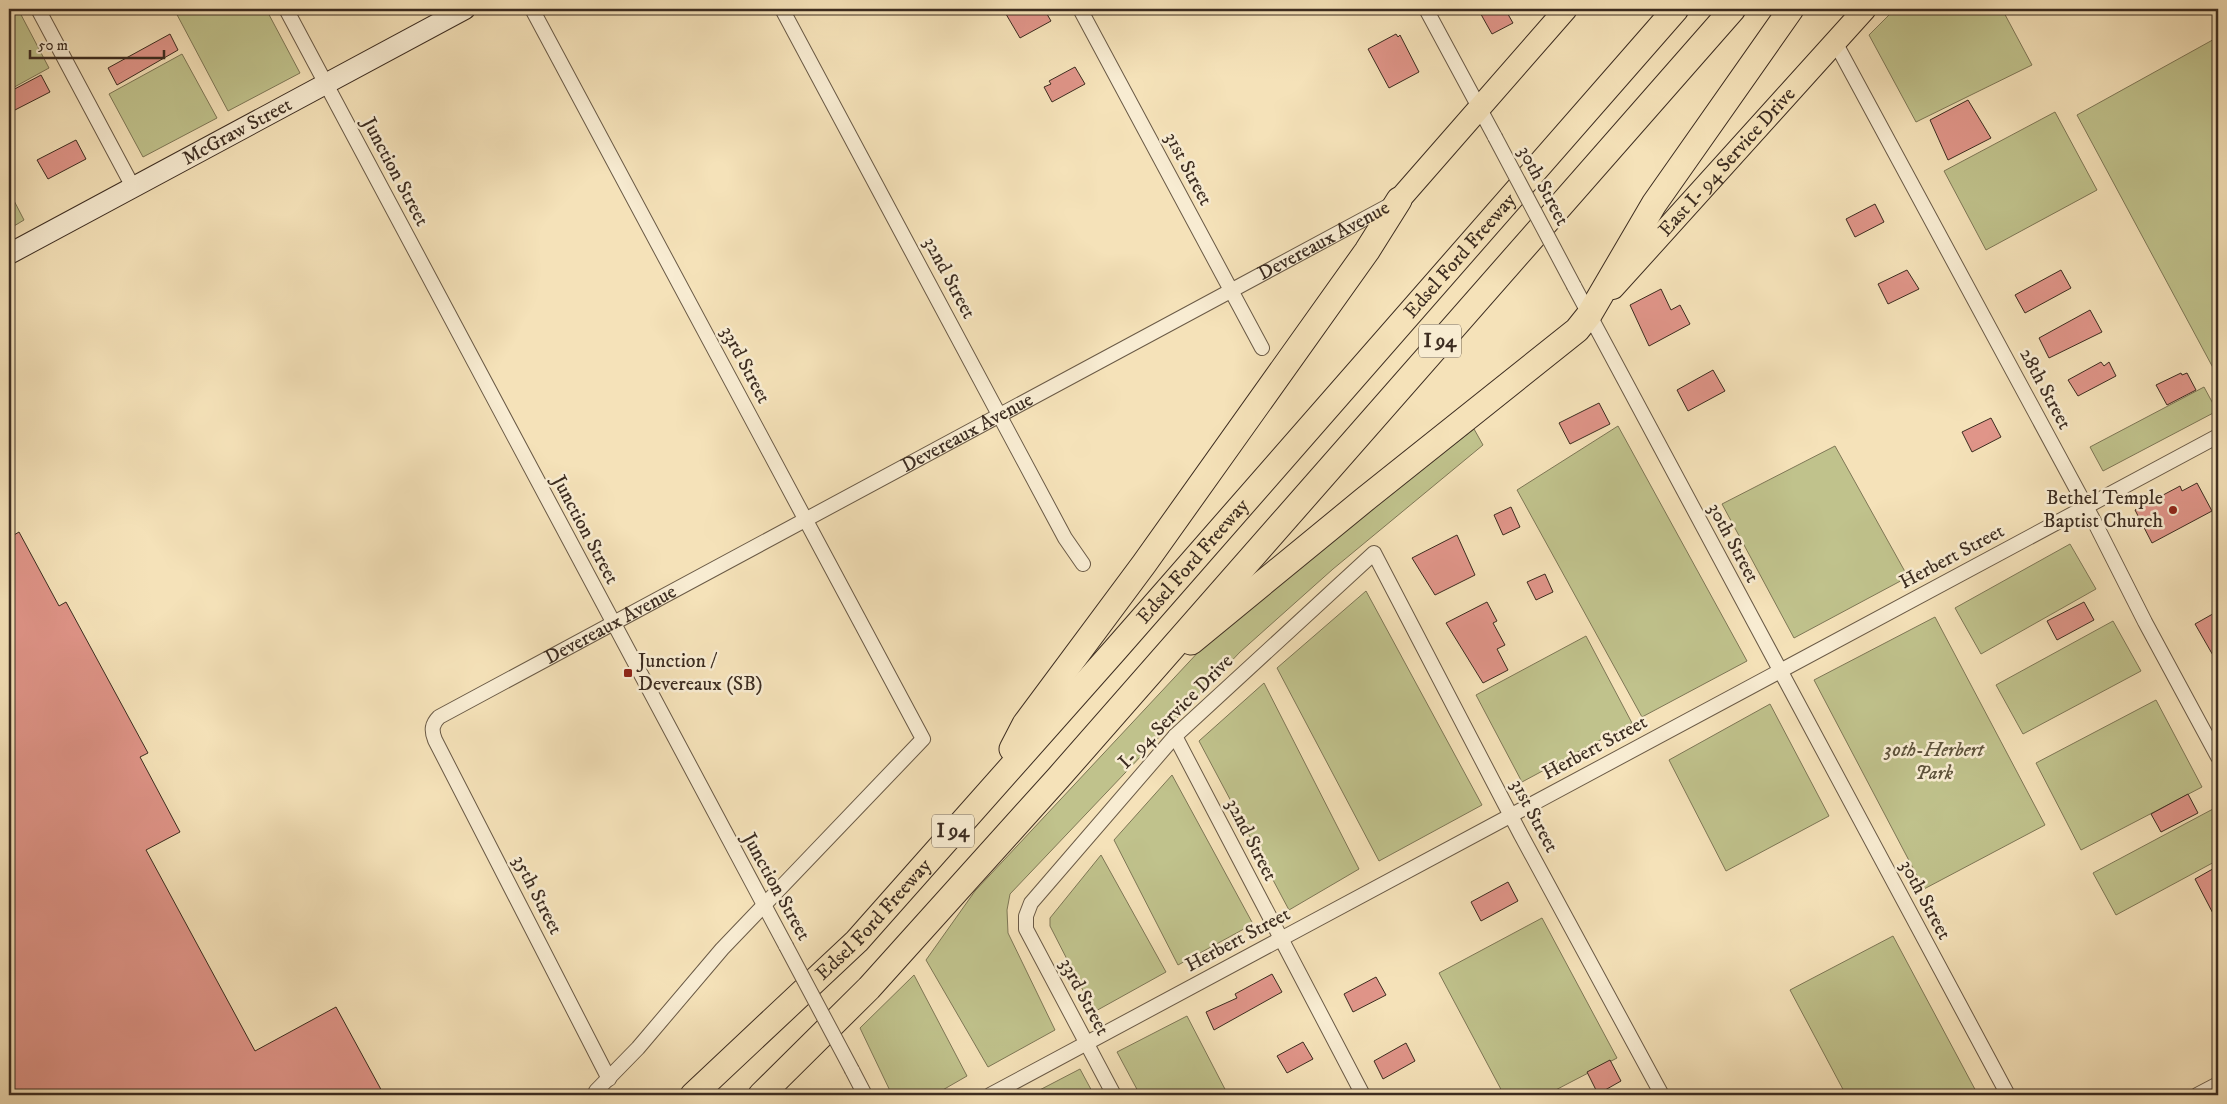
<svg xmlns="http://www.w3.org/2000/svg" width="2227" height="1104" font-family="'IM FELL DW Pica',serif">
<rect width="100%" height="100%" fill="#f5e2b9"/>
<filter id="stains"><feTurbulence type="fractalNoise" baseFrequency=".004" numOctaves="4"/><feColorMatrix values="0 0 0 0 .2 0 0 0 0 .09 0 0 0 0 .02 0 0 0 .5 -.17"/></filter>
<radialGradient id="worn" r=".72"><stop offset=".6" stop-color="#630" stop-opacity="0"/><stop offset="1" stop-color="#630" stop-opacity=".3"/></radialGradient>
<!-- green -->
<g fill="#c0c28c" stroke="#7e7756">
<polygon points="9,9 18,9 49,68 9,90"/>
<polygon points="174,9 266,9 300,73 228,111"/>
<polygon points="1895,9 2002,9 2032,65 1916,122 1869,35"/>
<polygon points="2218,37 2218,377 2077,115"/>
<polygon points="182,54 217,118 143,157 109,94"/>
<polygon points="2055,112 2097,190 1986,250 1944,171"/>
<polygon points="9,191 24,220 9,229"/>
<polygon points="2204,387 2217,411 2103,471 2090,447"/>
<polygon points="1618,426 1747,661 1642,717 1517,490"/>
<polygon points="1474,429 1483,445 1333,569 1240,652 1010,894 1007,910 1008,933 1055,1030 988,1067 926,960 975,891 1203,647 1319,548"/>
<polygon points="1835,446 1908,577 1794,638 1722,504"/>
<polygon points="2070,544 2096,589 1981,654 1955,608"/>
<polygon points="1366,591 1482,805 1379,861 1277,668"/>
<polygon points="1935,617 2045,825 1924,889 1814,680"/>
<polygon points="2113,621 2141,671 2023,734 1996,685"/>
<polygon points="1586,636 1632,723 1522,782 1476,695"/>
<polygon points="1264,683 1359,869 1289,910 1199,741"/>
<polygon points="2156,700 2202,787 2081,850 2036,763"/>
<polygon points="1770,704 1829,816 1726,871 1669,760"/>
<polygon points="1172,775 1253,924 1178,965 1114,840"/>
<polygon points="2213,809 2218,819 2218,860 2116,915 2093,873"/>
<polygon points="1101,855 1166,972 1094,1012 1050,926 1050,918"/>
<polygon points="1542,918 1617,1058 1546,1095 1504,1095 1439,973"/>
<polygon points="1893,936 1978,1095 1846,1095 1790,990"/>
<polygon points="914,975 967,1076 934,1095 892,1095 860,1028"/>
<polygon points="1187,1016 1228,1095 1140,1095 1117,1052"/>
<polygon points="1080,1069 1094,1095 1030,1095"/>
</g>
<!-- building -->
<g fill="#e09589" stroke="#3c2c20">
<polygon points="1003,9 1044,9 1051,21 1020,38"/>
<polygon points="1478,9 1505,9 1513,23 1492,34"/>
<polygon points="170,34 178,50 117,85 108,68"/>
<polygon points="1396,34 1398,37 1400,35 1419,72 1389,88 1368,49"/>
<polygon points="1075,67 1085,84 1052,102 1044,87 1051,84 1049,81"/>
<polygon points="41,75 50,92 13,111 9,103 9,92"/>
<polygon points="1968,100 1991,138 1948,160 1930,120"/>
<polygon points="76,140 86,159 48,179 37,160"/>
<polygon points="1875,204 1884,222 1855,237 1846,219"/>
<polygon points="1907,270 1919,289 1888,304 1878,284"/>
<polygon points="2061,270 2071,288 2025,313 2015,295"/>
<polygon points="1661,289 1671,310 1680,305 1690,324 1649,346 1630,305"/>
<polygon points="2090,310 2102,332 2049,358 2039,338"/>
<polygon points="2101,362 2104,366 2109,362 2116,376 2078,396 2068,380"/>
<polygon points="1713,370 1725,391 1688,411 1677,390"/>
<polygon points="2181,373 2182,375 2187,373 2196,390 2167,405 2156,385"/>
<polygon points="1599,403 1610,424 1570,444 1559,423"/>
<polygon points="1991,418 2001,437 1972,452 1962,432"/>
<polygon points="2197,483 2212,511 2152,543 2135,510 2180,486 2182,491"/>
<polygon points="1511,507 1520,527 1503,535 1494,515"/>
<polygon points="19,532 59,606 66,602 148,753 140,757 180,832 146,850 255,1051 336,1007 384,1095 9,1095 9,538"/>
<polygon points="1457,535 1475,575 1435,595 1412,558"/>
<polygon points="1545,574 1553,592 1536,600 1527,582"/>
<polygon points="1487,602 1497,621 1493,623 1505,645 1497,649 1508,670 1483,683 1446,623"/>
<polygon points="2084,602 2094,620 2057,640 2047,621"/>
<polygon points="2218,611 2218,664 2195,624"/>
<polygon points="2188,794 2198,813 2161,832 2151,814"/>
<polygon points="2218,866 2218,923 2195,879"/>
<polygon points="1508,882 1518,901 1481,921 1471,902"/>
<polygon points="1272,974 1282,992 1214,1030 1206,1012 1237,998 1235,994"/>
<polygon points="1376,977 1386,995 1353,1012 1344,994"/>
<polygon points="1303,1042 1313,1059 1287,1073 1277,1056"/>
<polygon points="1406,1043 1415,1061 1383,1079 1374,1061"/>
<polygon points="1610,1060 1621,1081 1598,1094 1587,1072"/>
</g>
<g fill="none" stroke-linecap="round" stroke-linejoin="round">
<defs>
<g id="street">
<polyline points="38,9 133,187"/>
<polyline points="286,9 786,946"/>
<polyline points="532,9 923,739 722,949 638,1048 596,1091"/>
<polyline points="782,9 1065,538 1083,564"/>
<polyline points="1080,9 1262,348"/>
<polyline points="1426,9 1495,137"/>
<polyline points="1835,42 2096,525 2145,622 2218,757"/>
<polyline points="1574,286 2008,1095"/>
<polyline points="1175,736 1363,1095"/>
<polyline points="852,1070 865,1095"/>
<path id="s1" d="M609,1079L435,740C431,730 432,724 439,717L1392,204"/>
<polyline points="990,1095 2218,436"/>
<polyline points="1114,1095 1026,929 1026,916 1031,903 1175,736 1374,553 1521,835 1662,1095"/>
<polyline points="2197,1095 2218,1084"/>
</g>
<g id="secondary">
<path id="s2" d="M9,254L465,9"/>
</g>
<g id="primary">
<polyline points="1399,200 1566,9"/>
<path id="s3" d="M1613,288L1865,9"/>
</g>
<g id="highway">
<polyline points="1191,642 1364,500 1577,330 1589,315 1654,204 1791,9"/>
<polyline points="1012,749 1025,724 1144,564 1367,251 1399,200"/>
<path id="s4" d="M693,1095L857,941L1116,649L1676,9"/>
<polyline points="761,1095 869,988 1059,777 1733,9"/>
</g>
</defs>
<!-- street casing -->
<use href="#street" stroke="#6a5a46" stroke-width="16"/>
<!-- secondary casing -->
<use href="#secondary" stroke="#3c2c20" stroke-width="22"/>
<!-- primary casing -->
<use href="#primary" stroke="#3c2c20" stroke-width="24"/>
<!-- highway casing -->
<use href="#highway" stroke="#3c2c20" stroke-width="27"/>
<!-- street -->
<use href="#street" stroke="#f8ecd2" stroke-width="14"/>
<!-- secondary -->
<use href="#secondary" stroke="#f8ecd2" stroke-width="20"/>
<!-- primary -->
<use href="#primary" stroke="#f5e2b9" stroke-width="22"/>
<!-- highway -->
<use href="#highway" stroke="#f5e2b9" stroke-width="25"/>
<defs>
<g id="street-bridge">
<polyline points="1495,137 1574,286"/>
<polyline points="786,946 852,1070"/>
</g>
</defs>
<!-- street-bridge casing -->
<use href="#street-bridge" stroke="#6a5a46" stroke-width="16" stroke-linecap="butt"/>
<!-- street-bridge -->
<use href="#street-bridge" stroke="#f8ecd2" stroke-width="14"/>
</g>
<!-- markers -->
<g fill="#8f2418" stroke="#f8ecd2" stroke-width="2">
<circle cx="2173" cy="510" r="5"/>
<rect x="623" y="668" width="10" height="10" rx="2.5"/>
</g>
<g text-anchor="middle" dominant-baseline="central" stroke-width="5" stroke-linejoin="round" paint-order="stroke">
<!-- shield labels -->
<g fill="#f8ecd2" stroke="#746655" stroke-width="1">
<rect x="1419" y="324.5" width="42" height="33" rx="4"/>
<rect x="932" y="814.5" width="42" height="33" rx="4"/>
</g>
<g font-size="19" font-weight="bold" fill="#3c2c20">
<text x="1440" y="341">I 94</text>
<text x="953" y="831">I 94</text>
</g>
<!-- street labels -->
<g font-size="20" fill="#3c2c20" stroke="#f8ecd2">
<text stroke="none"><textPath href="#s2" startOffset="259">McGraw Street</textPath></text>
<text stroke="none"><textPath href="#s3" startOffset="170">East I- 94 Service Drive</textPath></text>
<text transform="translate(1188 169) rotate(62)">31st Street</text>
<text transform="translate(395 172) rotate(62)">Junction Street</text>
<text transform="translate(1543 186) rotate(62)">30th Street</text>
<text stroke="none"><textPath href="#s1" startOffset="1411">Devereaux Avenue</textPath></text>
<text stroke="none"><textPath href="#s4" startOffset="1138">Edsel Ford Freeway</textPath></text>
<text transform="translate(949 278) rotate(62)">32nd Street</text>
<text transform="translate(745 365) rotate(62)">33rd Street</text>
<text transform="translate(2045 389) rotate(62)">28th Street</text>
<text stroke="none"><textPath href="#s1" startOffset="1006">Devereaux Avenue</textPath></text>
<text transform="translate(585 530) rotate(62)">Junction Street</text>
<text transform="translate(1733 543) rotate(62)">30th Street</text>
<text transform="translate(1952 557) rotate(-28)">Herbert Street</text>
<text stroke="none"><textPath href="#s4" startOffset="732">Edsel Ford Freeway</textPath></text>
<text stroke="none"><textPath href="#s1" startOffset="601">Devereaux Avenue</textPath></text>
<text transform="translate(1176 712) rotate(-45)">I- 94 Service Drive</text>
<text transform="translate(1595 748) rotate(-28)">Herbert Street</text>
<text transform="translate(1534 816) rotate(62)">31st Street</text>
<text transform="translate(1251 840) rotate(63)">32nd Street</text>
<text transform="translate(776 887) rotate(61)">Junction Street</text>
<text transform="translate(537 895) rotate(63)">35th Street</text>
<text transform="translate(1925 900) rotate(62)">30th Street</text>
<text stroke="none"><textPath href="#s4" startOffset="252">Edsel Ford Freeway</textPath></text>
<text transform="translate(1238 940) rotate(-28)">Herbert Street</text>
<text transform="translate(1084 997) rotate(62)">33rd Street</text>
</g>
<!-- poi labels -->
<g font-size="20" fill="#3c2c20" stroke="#f8ecd2" text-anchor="end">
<text x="2163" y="498">Bethel Temple<tspan x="2163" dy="23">Baptist Church</tspan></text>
<text x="638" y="661" text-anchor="start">Junction /<tspan x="638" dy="23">Devereaux (SB)</tspan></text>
</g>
<!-- park labels -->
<g font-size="20" font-style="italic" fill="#5d523b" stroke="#f8ecd2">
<text x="1934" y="750">30th-Herbert<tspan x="1934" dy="23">Park</tspan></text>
</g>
</g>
<!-- margin -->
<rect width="2227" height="1104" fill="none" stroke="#f5e2b9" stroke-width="30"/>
<rect x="10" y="10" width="2207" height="1084" fill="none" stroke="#3c2c20" stroke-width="2.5"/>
<rect x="15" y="15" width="2197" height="1074" fill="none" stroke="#3c2c20"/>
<!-- scale -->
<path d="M30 50v8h134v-8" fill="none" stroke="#3c2c20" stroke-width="2.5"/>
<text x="38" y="50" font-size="15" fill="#3c2c20" stroke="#f8ecd2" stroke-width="4" paint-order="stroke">50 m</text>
<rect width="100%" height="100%" filter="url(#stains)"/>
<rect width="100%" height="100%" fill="url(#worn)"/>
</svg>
